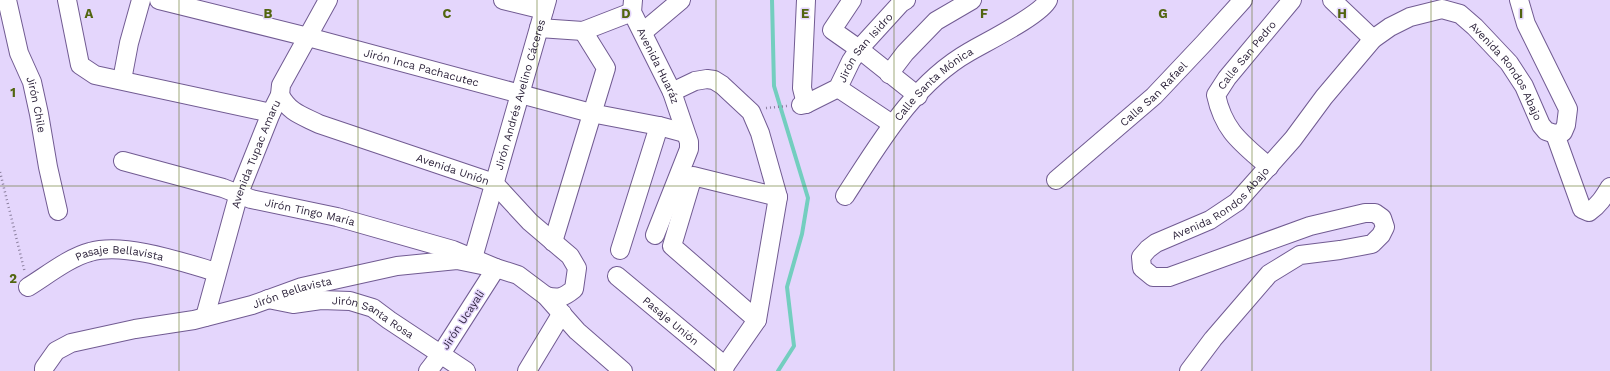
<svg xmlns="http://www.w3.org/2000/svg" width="1610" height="371" font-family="'Work Sans',sans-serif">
<rect width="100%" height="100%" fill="#e4d6fc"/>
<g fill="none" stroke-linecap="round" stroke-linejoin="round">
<!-- stream -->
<polyline stroke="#73cebf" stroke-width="4" points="772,0 774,86 808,198 802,234 787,287 794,346 778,371"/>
<defs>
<g id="minor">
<path id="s1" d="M7,0L19,53L32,82L39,114L48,167L58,211"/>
<polyline points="67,0 80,65 95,75 271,113"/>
<path id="s2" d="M159,0L308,37L591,113L659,126L685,133"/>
<polyline points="503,0 544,10"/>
<path id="s3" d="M633,0L632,12L672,92L689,142V149L655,235"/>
<polyline points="852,0 832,30 859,49 918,96"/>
<polyline points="1332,0 1373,39"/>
<polyline points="539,28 583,31 632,12"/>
<polyline points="643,32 681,0"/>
<polyline points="889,74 905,53 936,21 972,0"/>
<polyline points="122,80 129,43 141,0"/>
<polyline points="838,88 892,124"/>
<polyline points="672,92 695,81 707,79 714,80 722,85 751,112 760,133 778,197 693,176 672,246 757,320 725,366 724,371"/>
<path id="s4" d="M280,95C290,113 301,115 319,124L494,183L530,222L570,256L577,268L574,289C563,298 559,299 546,296"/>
<polyline points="806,104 802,88 806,0"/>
<path id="s5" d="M801,105L806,104L838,88L851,61L859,49L901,3L906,0"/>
<path d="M1555,134L1582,209L1589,212C1599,205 1604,197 1610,187"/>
<path id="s6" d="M123,161L223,188L251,199L337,217L453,250L496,268L441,354L428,371"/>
<path id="s7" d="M1269,167C1242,143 1224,132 1216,95L1227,78L1292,0"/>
<path id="s8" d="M1056,180L1154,96L1205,42L1243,0"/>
<path id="s9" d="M845,196C879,144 913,84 969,52C986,42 1041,15 1048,0"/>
<polyline points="553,242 606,68 583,31"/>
<polyline points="620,250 659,126"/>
<path id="s10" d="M473,258L547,0"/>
<path id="s11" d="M617,276L725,366"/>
<path id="s12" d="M28,287C46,276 70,257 90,252C124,242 182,262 216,272"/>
<path id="s13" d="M268,299L293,304L321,300L350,301L373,308L389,320L466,371"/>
<path id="s14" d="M205,317L239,193L271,113L280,95L281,85L328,0"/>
<polyline points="757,320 778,197"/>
<path id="s15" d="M44,371V368L56,351L71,343L135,329L194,320L252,305L302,287L397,266L457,260L496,268L518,275L546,296L577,331L623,371"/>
<polyline points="527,371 562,313"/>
<path id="s16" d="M1189,371L1213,339L1269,274L1300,255L1340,250L1372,244L1381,235L1385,227L1382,218L1375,213H1365L1310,226L1169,277H1153L1142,268L1141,257L1148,249L1156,243L1210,220L1237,202L1293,139L1324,97L1373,39L1390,27L1410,17L1442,9L1460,14L1475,27L1509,63L1524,86L1541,125L1546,131L1555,134L1563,132L1566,125L1568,109L1526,24L1519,0"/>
</g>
</defs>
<!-- minor casing -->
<use href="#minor" stroke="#715b92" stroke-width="20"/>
<!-- path -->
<g stroke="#8c809f" stroke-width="2.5" stroke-dasharray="1 3" stroke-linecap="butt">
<polyline points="766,108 787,106"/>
<polyline points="0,172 25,273"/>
</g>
<!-- minor -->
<use href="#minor" stroke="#fff" stroke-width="18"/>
</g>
<!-- grid -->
<path fill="none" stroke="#526510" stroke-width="1" stroke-opacity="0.55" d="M179,0V371M358,0V371M537,0V371M716,0V371M894,0V371M1073,0V371M1252,0V371M1431,0V371M0,186H1610"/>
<g text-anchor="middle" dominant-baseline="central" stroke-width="3" stroke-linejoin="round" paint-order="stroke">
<!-- street labels -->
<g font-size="11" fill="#291f37" stroke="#e4d6fc">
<text stroke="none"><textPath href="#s5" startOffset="90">Jirón San Isidro</textPath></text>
<text stroke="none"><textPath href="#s7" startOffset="142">Calle San Pedro</textPath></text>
<text stroke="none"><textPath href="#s3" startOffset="72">Avenida Huaráz</textPath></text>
<text stroke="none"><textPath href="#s2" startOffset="271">Jirón Inca Pachacutec</textPath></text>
<text stroke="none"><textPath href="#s16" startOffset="1026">Avenida Rondos Abajo</textPath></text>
<text stroke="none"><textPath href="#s9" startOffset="144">Calle Santa Mónica</textPath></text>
<text stroke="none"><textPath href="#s10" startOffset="170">Jirón Andrés Avelino Cáceres</textPath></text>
<text stroke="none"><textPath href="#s8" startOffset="130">Calle San Rafael</textPath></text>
<text stroke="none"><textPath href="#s1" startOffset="109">Jirón Chile</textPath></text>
<text stroke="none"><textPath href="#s14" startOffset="171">Avenida Tupac Amaru</textPath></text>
<text stroke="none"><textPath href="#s4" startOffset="191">Avenida Unión</textPath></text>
<text stroke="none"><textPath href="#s16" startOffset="630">Avenida Rondos Abajo</textPath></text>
<text stroke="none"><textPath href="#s6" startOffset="194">Jirón Tingo María</textPath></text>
<text stroke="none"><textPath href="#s12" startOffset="101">Pasaje Bellavista</textPath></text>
<text stroke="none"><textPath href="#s15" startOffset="268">Jirón Bellavista</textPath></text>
<text stroke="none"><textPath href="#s13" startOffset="110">Jirón Santa Rosa</textPath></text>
<text transform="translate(463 320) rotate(-57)">Jirón Ucayali</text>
<text stroke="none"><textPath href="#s11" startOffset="70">Pasaje Unión</textPath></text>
</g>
</g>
<g font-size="13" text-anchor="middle" font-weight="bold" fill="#526510" stroke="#e4d6fc" stroke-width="3" stroke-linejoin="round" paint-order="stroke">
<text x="89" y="18">A</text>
<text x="268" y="18">B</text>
<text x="447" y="18">C</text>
<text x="626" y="18">D</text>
<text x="805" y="18">E</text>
<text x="984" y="18">F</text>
<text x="1163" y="18">G</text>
<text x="1342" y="18">H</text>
<text x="1521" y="18">I</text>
<text x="13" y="97">1</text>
<text x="13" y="283">2</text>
</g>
</svg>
